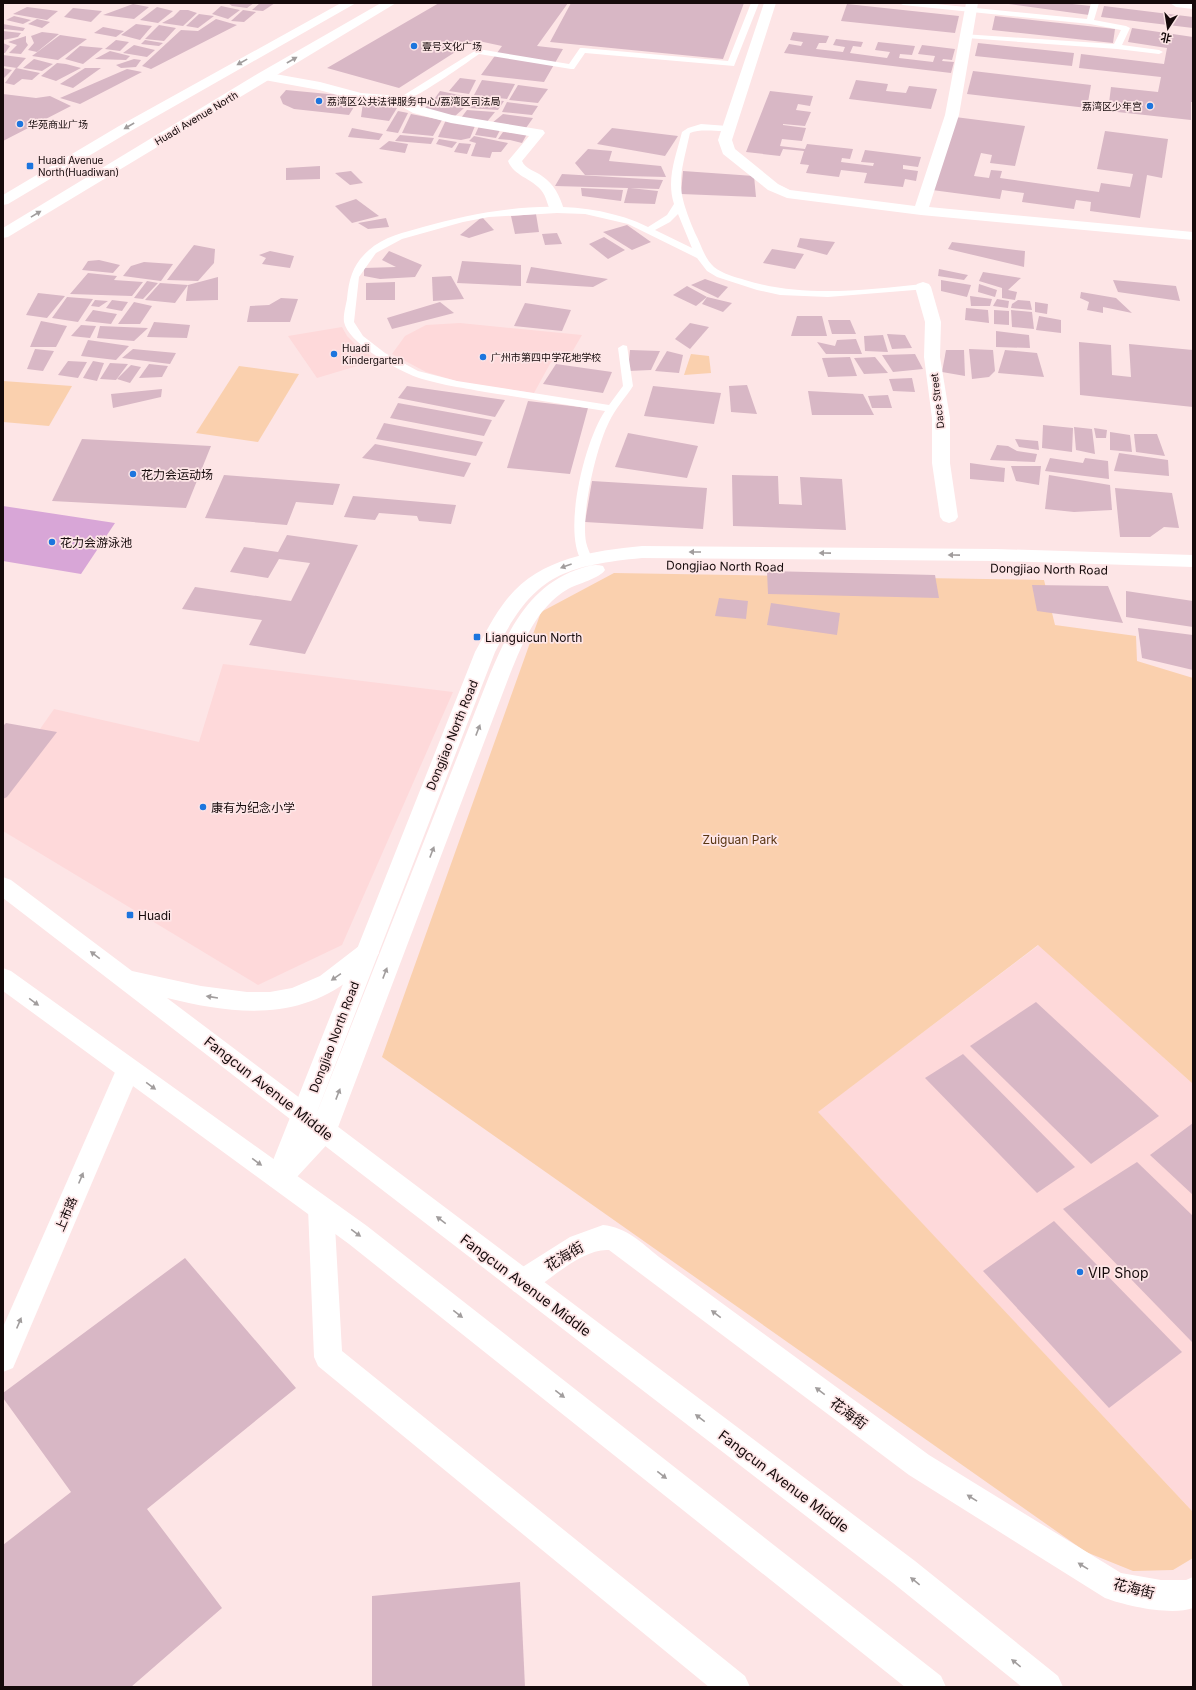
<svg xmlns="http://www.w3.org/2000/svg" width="1196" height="1690" font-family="Inter,'Noto Sans SC',sans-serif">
<rect width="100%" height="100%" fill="#fde5e6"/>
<!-- built -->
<g fill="#fed9da">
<polygon points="460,323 582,335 568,359 551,362 534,393 463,383 426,372 392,354 405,336 426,325"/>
<polygon points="342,327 347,336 357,346 377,360 317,378 288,336"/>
<polygon points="223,664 453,692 342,945 258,985 3,831 3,782 54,709 199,742"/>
<polygon points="1039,945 1193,1084 1193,1512 817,1112"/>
</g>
<!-- green -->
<g fill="#fad0ae">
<polygon points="691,354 709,356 711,373 684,375"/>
<polygon points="239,366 299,374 258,442 196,433"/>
<polygon points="3,381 72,386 49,426 3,422"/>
<polygon points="614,573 1044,580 1055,625 1136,636 1137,661 1193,678 1193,1084 1038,945 818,1112 1193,1512 1193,1558 1173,1570 1133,1571 1086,1552 382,1057 541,612"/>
</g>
<!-- water -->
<polygon fill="#d8a6d7" points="3,506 115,523 81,574 3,561"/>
<!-- building -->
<g fill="#d8b7c5">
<polygon points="228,3 254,3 247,8 232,6"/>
<polygon points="260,3 275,3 263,11 252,10"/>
<polygon points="439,3 568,3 537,46 563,49 544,82 481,75 502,46 474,40 399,88 327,68"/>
<polygon points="571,3 744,3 723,59 550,42"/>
<polygon points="1001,3 1063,3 1091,6 1089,15"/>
<polygon points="133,4 149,7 134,19 103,15"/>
<polygon points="847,4 959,16 955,33 841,21"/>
<polygon points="221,6 240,10 228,19 212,14"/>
<polygon points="1104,6 1193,17 1193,28 1101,17"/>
<polygon points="27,7 58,11 47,20 13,14"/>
<polygon points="157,7 173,11 158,23 140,20"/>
<polygon points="73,8 102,11 91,22 64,17"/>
<polygon points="180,10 188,10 197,13 183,26 162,23 173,17"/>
<polygon points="243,10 256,12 244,22 231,21"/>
<polygon points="199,14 214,16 198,28 186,26"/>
<polygon points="14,16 31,20 23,24 6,20"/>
<polygon points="995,16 1115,29 1113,43 992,30"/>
<polygon points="37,19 50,22 42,28 28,24"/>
<polygon points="216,19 237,25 151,69 142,66 181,30 198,31"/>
<polygon points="3,24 25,28 23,31 3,29"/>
<polygon points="136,24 152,26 140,40 121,35"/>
<polygon points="159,25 176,28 164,41 145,39"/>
<polygon points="103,27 124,31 116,37 94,33"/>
<polygon points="1132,28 1193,37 1193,102 1191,102 1191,120 1108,111 1111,87 1158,92 1161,77 1079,68 1081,54 1164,64 1167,48 1128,42"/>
<polygon points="3,31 21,33 18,37 3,40"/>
<polygon points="42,32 59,34 37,52 28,50 34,43 31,36"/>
<polygon points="793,32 829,36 826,43 819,43 816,49 843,52 845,47 833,45 836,39 863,42 861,47 853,46 850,53 887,58 890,52 875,50 878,42 915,46 912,55 900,54 899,58 933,62 935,56 918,54 922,45 955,49 952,60 943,59 942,61 954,62 951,73 784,53 789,44 801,46 803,42 790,40"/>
<polygon points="60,35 87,39 58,60 32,56"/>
<polygon points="26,36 26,42 28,45 21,54 9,53 17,45 8,42"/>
<polygon points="116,40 129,42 120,51 105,49"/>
<polygon points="145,40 163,43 159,46 141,44"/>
<polygon points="3,43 10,46 5,53 3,53"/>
<polygon points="978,43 1074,53 1072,66 975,56"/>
<polygon points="134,45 155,50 147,57 123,53"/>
<polygon points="80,46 103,48 83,64 65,59"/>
<polygon points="110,51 130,56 126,60 95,59"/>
<polygon points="3,55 26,58 17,68 3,66"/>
<polygon points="34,59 53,64 42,71 23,68"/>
<polygon points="134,59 141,60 136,67 121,68 116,65"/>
<polygon points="57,63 66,64 81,68 56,81 41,76"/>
<polygon points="3,68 12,70 3,79"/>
<polygon points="16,68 40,73 32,80 22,79 14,85 5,83"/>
<polygon points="85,68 101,68 73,88 60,84"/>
<polygon points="127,69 142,72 80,104 60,98"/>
<polygon points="973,71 1091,85 1087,108 967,94"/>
<polygon points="460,78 476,80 469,94 449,91"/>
<polygon points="482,80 515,84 507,99 474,95"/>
<polygon points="856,80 888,84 886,91 906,93 909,86 937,89 931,109 849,99"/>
<polygon points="518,85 548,89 538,103 509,100"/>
<polygon points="286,90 360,97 349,115 294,109 283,104 280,97"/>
<polygon points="440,91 469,97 461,107 433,101"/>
<polygon points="770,91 813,96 810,106 798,104 796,110 811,112 805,126 783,124 783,125 806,128 802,141 782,139 780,146 805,149 807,144 853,149 850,159 842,158 841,162 873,166 874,163 861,162 865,150 921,157 918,167 903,165 903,169 918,171 916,181 905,179 903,187 864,183 867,173 841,170 839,177 806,173 809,165 800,164 804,151 783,149 780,156 746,152"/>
<polygon points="3,94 36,98 50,96 71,106 3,141"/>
<polygon points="473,98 504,101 498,110 468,108"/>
<polygon points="431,102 464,108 454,117 424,109"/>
<polygon points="507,102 538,106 532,115 502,112"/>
<polygon points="363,103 397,108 389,121 361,117"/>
<polygon points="467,110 495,112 486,123 461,118"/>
<polygon points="398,111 408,113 398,133 386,131"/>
<polygon points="411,114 442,120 433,136 402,133"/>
<polygon points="503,114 533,118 526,128 492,123"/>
<polygon points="955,117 1025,126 1015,166 990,163 992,155 981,153 974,176 989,178 991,170 1002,171 1000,178 1099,192 1101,183 1130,187 1133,174 1097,169 1105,131 1168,139 1162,178 1147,175 1140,218 1090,211 1091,202 1076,200 1074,209 1022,202 1024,193 1002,190 1000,199 932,190"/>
<polygon points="446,120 475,126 470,138 461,140 438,137"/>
<polygon points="479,126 500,130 496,138 475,135"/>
<polygon points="352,128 383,134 379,140 348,137"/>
<polygon points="612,128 678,136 665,156 597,144"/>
<polygon points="503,132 527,134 522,143 510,140 498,139"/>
<polygon points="400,135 434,138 431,144 395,141"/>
<polygon points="474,136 508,143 501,152 492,152 490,158 471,156 476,143 469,141"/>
<polygon points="439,139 457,142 452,148 436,144"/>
<polygon points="389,141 408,144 405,153 379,149"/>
<polygon points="459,143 471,144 467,154 454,152"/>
<polygon points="588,149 612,151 609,161 661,166 666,177 585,175 575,163"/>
<polygon points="320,166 320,179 286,180 286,168"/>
<polygon points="351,171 363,183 350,185 335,173"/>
<polygon points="683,171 754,176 756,197 681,194"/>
<polygon points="562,174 663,180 659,189 630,188 658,191 655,204 624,203 628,188 555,186"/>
<polygon points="581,188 623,190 621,201 582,196"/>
<polygon points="356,199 379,216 352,223 335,206"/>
<polygon points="536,214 539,232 515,234 511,216"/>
<polygon points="482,217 494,230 469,238 460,235"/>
<polygon points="386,218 389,227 368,229 358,223"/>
<polygon points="627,225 651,242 632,250 603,232"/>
<polygon points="557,233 562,244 545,245 542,234"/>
<polygon points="604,237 625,250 608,259 589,244"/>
<polygon points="800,238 835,242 827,255 797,247"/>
<polygon points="952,242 1025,251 1024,267 948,249"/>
<polygon points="194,245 215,249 214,263 198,281 167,280"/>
<polygon points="772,249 804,254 795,269 763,263"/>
<polygon points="270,251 294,256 290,268 262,264 266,258 259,255"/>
<polygon points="389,251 422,265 415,277 380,279 364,276 364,268 396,267 382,260"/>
<polygon points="99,260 120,265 113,273 82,270 88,261"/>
<polygon points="462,261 521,265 521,286 457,283"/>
<polygon points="144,262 173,264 161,281 123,276 131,266"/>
<polygon points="531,267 608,279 593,287 526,283"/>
<polygon points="939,269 968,275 964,280 938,276"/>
<polygon points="983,272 1021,278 1008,290 1017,292 1015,300 1002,298 1002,288 979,281"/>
<polygon points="88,273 117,276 114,280 143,282 132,296 70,294"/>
<polygon points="451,276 464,299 433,301 432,277"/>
<polygon points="218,277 218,300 186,301 188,285"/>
<polygon points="705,279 728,287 718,298 691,285"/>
<polygon points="941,280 971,285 967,297 941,291"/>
<polygon points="1113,280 1176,286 1180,301 1118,292"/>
<polygon points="147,281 158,283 143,299 134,298"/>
<polygon points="395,282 395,300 366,300 366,283"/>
<polygon points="160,283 188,285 175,303 145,300"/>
<polygon points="979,284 997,290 995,297 978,292"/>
<polygon points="687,286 707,297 696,306 673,295"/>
<polygon points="1081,292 1116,298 1132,313 1103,307 1103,313 1087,310 1089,302 1080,298"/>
<polygon points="38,293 65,296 47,318 26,315"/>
<polygon points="970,296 992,299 990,306 971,306"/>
<polygon points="67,297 93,299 78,322 52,318"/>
<polygon points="707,297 732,303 723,312 702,304"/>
<polygon points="281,298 298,299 290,322 247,322 250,306 269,305"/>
<polygon points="997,299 1009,301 1008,308 993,306"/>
<polygon points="95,300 108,301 99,307 91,306"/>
<polygon points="112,300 128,302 122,311 106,308"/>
<polygon points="1018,300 1030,301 1032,310 1011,308 1012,304"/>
<polygon points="134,302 152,306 140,324 118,324"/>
<polygon points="440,302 454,313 392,329 387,318"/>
<polygon points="1035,302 1048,304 1047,314 1035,312"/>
<polygon points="525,303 571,310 562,331 514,326"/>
<polygon points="966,308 988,310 989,323 965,320"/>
<polygon points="93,310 117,314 111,324 85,321"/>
<polygon points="994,310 1009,311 1009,325 994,324"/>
<polygon points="1011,310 1032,312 1034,329 1012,327"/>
<polygon points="797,316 822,316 827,336 791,336"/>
<polygon points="1039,316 1061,320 1061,333 1036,330"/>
<polygon points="828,320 850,320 856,334 832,334"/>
<polygon points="41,321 67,326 56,347 30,347"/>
<polygon points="154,322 190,325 187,338 147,337"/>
<polygon points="690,323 709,327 690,349 675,339"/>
<polygon points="81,325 96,326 90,338 71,336"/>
<polygon points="100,326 148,328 134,341 97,338"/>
<polygon points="996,331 1029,335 1030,348 996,347"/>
<polygon points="887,334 905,335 912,348 892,349"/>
<polygon points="883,335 888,352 865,351 864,336"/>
<polygon points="856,339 862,354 826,354 817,342 835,346 837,340"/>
<polygon points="88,340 129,346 116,360 81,356"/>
<polygon points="1079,342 1111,345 1112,375 1131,377 1129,344 1193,350 1193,407 1080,395"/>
<polygon points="35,349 54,351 43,371 27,369"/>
<polygon points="133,349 176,353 170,364 122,358"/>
<polygon points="969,349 993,350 995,371 989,377 972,379"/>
<polygon points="630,350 660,351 651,370 628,371"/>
<polygon points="946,350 964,350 965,376 942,372"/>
<polygon points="1005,350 1037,353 1044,377 998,373"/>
<polygon points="667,351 683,355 679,373 655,371"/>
<polygon points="915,354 923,369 893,372 882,355"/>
<polygon points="850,357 857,376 828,377 822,358"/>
<polygon points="875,357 888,373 864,374 854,358"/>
<polygon points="68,361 87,362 78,378 58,375"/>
<polygon points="93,361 104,363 97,381 83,378"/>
<polygon points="110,363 128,364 116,380 100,379"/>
<polygon points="149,364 168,366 162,377 139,378"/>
<polygon points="556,364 612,372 603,393 543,384"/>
<polygon points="131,365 141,367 130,383 117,379"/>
<polygon points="912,378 915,392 893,391 889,379"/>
<polygon points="747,385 757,414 731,412 729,386"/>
<polygon points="407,386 505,400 495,417 398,398"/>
<polygon points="653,386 721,393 714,424 644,416"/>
<polygon points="162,389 161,397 113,408 111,394"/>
<polygon points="808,391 863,394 874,415 812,415"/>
<polygon points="888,395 892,408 872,408 868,396"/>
<polygon points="528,401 588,408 570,474 507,468"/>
<polygon points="398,403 492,420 484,436 390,418"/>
<polygon points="384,423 483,442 476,456 376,439"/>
<polygon points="1043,425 1073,428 1072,452 1042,448"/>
<polygon points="1074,427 1092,429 1095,454 1076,450"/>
<polygon points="1094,428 1107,430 1106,438 1096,438"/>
<polygon points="1110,432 1130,435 1132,452 1110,450"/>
<polygon points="628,433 698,446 687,478 615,467"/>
<polygon points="1134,434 1157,434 1165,456 1136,452"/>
<polygon points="82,439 211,446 186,508 52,501"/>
<polygon points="1015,439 1038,441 1039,450 1019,447"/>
<polygon points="375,444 471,463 464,477 362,458"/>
<polygon points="997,445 1008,446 1017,451 1037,454 1035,462 990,460"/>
<polygon points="1119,453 1168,460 1169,476 1114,471"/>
<polygon points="1050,458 1083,463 1085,458 1108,461 1109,479 1045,471"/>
<polygon points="970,463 1005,468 1004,482 970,479"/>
<polygon points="1011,466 1041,466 1039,485 1016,481"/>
<polygon points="224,475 340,484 333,505 296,502 287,525 205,518"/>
<polygon points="732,475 778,476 779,504 802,505 800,477 842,479 846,530 733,526"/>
<polygon points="1049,475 1110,485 1112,510 1074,512 1045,509"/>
<polygon points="592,481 707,488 703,529 585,522"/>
<polygon points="1115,488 1172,493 1179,528 1164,527 1150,537 1120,537"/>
<polygon points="353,496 456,505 451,524 419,521 417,516 379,513 375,520 344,517"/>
<polygon points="287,535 358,545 305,654 249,645 262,620 182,609 195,587 291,601 310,563 279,559 268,578 230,572 244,547 278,552"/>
<polygon points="767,571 935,575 939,598 768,594"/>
<polygon points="1032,585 1108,586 1123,623 1037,611"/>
<polygon points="1126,591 1193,601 1193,627 1126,617"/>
<polygon points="719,598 748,601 746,619 715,616"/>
<polygon points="771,603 840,613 837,635 767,625"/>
<polygon points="1138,628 1193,635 1193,670 1142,658"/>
<polygon points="6,723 57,732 7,797 3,799 3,726"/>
<polygon points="1036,1002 1159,1116 1091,1164 970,1046"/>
<polygon points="963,1054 1075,1167 1037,1193 925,1078"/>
<polygon points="1193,1123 1193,1195 1150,1155"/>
<polygon points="1137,1162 1193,1216 1192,1342 1063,1209"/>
<polygon points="1054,1221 1182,1352 1109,1408 983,1271"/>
<polygon points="185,1258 296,1388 147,1509 222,1608 131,1687 3,1687 3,1545 71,1492 3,1398 3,1393"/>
<polygon points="520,1582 525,1687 372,1687 372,1596"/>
</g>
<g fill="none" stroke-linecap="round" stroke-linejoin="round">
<!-- service -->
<g fill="#fff" fill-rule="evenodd">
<path d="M751,3H759L734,66L585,53L574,69H571L479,54C466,63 409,105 397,102L396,100L478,49L569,64L580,48H583L728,61Z"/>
<polygon points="899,3 926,3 1087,19 1091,3 1099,3 1094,20 1126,26 1130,28 1122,45 1159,50 1163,52 1159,54 1117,49 966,38 963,38 963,34 1114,44 1121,30 1090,24 903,5"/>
<path d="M701,124L728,126L732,129C727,134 703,127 690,133C679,182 675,185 695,233C701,244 704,258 714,267C723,274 735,277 745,280C803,298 864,290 923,284L927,285L928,287L927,289L828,297L780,295L757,290L717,277L707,271L697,258L628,224L585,214L557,213L489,217L463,222L402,239L376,253L359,277L354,322L363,336L385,353L418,371L457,381L609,405L623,386L618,348L623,345L627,346L633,386C626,397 615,409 609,422C596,448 581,513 586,542C587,547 590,553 592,559L586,563L582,562C562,531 585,440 605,411C565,405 525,398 485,392C464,388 428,383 409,374C391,366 348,342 344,322C343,315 346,305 347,299C349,278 353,264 369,250C383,237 405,232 423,227C493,207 580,194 648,227L667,215L674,204C666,179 676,156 682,132L688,128ZM678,214L692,248L655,230L670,222Z"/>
</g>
<!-- minor -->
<g fill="#fff" fill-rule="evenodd">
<polygon points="764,3 776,3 732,140 735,149 778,184 790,190 915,206 945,115 966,3 978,3 959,115 929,207 1193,232 1193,240 921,215 787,198 768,190 723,154 718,140"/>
<path d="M264,72L320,82L361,93L400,96L423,107L452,115L543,130L545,133L522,161C525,169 536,171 542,176C554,184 560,196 564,210L562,213H552C547,206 547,197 541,190C531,178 514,176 508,161L529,136L451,123L413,113L397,104L360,101L319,90L259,79L257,76Z"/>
<polygon points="923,282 929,284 931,287 941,322 940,357 950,418 950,463 958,517 955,521 949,523 943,521 940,517 932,463 932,418 924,357 925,322 915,287 917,284"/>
<polygon points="128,1060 137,1063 140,1070 13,1368 3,1372 3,1327 116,1070 119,1063"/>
<polygon points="321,1196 330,1200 334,1208 342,1351 745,1676 750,1687 709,1687 318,1366 314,1357 308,1208 312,1200"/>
<path d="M603,1225C626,1227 642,1243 659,1257L929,1455L1121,1573L1161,1580H1186L1193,1577V1608C1172,1616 1126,1606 1105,1598L909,1475L609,1250C585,1248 552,1277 533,1291L523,1295L513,1291L509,1282L513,1273L570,1237Z"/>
</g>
<!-- tertiary -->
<polygon fill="#fff" fill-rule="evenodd" points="1170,3 1193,3 1193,9 1176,7"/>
<!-- secondary -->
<path fill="#fff" fill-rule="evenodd" d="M642,546L996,549L1193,555V567L996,561L642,558C560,566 533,577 495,652L312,1125L490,674C508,631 529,587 576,570C585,567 593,563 603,566L605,570C600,578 577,584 568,589C537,607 523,642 510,674L337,1130L333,1138L296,1178L291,1180L288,1186L279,1189L270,1186L266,1178L475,652C485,634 494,615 507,599C540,558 592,551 642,546Z"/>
<!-- primary -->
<g fill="#fff" fill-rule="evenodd">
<polygon points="341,3 356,3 129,132 8,204 3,205 3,195 119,126"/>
<polygon points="381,3 396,3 8,237 3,238 3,228 259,73"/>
</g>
<!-- trunk -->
<g fill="#fff" fill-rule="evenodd">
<path d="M3,877L11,880L132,971L201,986L247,992H270L292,988L320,976L359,946L367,944L375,946L379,953C373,964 362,971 352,978C296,1022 232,1014 167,998L915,1561L1058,1676L1063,1687H1022L893,1583L3,898Z"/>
<polygon points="3,968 11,971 367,1226 941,1676 946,1687 905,1687 349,1244 3,991"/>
</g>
</g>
<!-- one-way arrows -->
<defs><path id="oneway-solid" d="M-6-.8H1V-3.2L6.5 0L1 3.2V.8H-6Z"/></defs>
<g fill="#a19d9d">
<use href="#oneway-solid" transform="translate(292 60) rotate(-30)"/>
<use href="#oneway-solid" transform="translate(242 62) rotate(151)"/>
<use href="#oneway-solid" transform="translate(129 126) rotate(150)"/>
<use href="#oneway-solid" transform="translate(36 214) rotate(-31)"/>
<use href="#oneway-solid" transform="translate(695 552) rotate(-180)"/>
<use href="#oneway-solid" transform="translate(825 553) rotate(-179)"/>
<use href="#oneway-solid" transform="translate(954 555) rotate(-179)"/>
<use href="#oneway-solid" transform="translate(566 566) rotate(160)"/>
<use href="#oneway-solid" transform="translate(478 730) rotate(-69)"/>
<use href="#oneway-solid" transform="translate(432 852) rotate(-69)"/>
<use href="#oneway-solid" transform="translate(95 955) rotate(-143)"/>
<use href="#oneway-solid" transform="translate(385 973) rotate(-69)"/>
<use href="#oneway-solid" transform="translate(336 977) rotate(145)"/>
<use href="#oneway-solid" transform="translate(212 997) rotate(-171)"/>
<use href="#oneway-solid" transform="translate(34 1002) rotate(36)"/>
<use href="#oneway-solid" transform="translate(151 1086) rotate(36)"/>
<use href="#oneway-solid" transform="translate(338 1094) rotate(-69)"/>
<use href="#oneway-solid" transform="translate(257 1162) rotate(36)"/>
<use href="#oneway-solid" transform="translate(81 1178) rotate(-67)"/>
<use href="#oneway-solid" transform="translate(441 1220) rotate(-143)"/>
<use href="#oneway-solid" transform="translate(356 1233) rotate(36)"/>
<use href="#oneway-solid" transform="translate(458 1314) rotate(38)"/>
<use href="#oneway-solid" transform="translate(716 1314) rotate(-143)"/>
<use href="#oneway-solid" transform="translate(19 1323) rotate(-67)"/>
<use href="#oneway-solid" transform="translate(820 1391) rotate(-143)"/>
<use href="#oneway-solid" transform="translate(560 1394) rotate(38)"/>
<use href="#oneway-solid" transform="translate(700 1418) rotate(-143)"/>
<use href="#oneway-solid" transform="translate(662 1475) rotate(38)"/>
<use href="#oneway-solid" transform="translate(972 1498) rotate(-148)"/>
<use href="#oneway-solid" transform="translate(1083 1566) rotate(-148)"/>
<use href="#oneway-solid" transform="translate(915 1581) rotate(-141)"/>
<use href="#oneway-solid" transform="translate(1016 1663) rotate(-141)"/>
</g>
<!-- markers -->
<g fill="#1c75de" stroke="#fde5e6" stroke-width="1.5">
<circle cx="414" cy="46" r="4"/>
<circle cx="319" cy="101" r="4"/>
<circle cx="1150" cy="106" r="4"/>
<circle cx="20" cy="124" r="4"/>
<rect x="26" y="162" width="8" height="8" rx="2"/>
<circle cx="334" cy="354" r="4"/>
<circle cx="483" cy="357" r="4"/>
<circle cx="133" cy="474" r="4"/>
<circle cx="52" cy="542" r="4"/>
<rect x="473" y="633" width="8" height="8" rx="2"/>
<circle cx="203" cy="807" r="4"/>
<rect x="126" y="911" width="8" height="8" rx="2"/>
<circle cx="1080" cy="1272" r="4"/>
</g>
<g text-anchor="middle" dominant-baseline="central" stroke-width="3.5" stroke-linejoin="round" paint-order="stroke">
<!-- far-poi labels -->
<g font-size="10" fill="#150a0b" stroke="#fde5e6" text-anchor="start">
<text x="422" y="46">壹号文化广场</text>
<text x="327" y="101">荔湾区公共法律服务中心/荔湾区司法局</text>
<text x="1142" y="106" text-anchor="end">荔湾区少年宫</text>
<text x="28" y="124">华苑商业广场</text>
<text x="38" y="160">Huadi Avenue<tspan x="38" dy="12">North(Huadiwan)</tspan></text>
<text x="342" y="348">Huadi<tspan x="342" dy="12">Kindergarten</tspan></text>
<text x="491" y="357">广州市第四中学花地学校</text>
</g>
<!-- far-street labels -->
<g font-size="10" fill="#150a0b" stroke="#fde5e6">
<text transform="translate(196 118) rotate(-31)">Huadi Avenue North</text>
<text transform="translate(937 401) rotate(-97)">Dace Street</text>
</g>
<!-- poi labels -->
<g font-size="12" fill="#150a0b" stroke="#fde5e6" text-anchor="start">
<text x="141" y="474">花力会运动场</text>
<text x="60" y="542">花力会游泳池</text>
<text x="485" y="637">Lianguicun North</text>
<text x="211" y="807">康有为纪念小学</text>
<text x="138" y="915">Huadi</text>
</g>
<!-- street labels -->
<g font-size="12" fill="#150a0b" stroke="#fde5e6">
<text transform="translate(725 566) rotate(1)">Dongjiao North Road</text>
<text transform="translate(1049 569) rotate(1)">Dongjiao North Road</text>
<text transform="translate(452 735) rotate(-68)">Dongjiao North Road</text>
<text transform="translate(334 1037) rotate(-69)">Dongjiao North Road</text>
<text transform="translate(66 1214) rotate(-67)">上市路</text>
</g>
<!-- park labels -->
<g font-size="12" fill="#593511" stroke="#fde5e6">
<text x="740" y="839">Zuiguan Park</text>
</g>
<!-- near-street labels -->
<g font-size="14" fill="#150a0b" stroke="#fde5e6">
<text transform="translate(269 1088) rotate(38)">Fangcun Avenue Middle</text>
<text transform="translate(564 1256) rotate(-31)">花海街</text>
<text transform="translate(526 1285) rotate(37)">Fangcun Avenue Middle</text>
<text transform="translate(849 1413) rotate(37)">花海街</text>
<text transform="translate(784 1481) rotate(37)">Fangcun Avenue Middle</text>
<text transform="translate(1134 1588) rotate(14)">花海街</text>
</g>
<!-- near-poi labels -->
<g font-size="14" fill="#150a0b" stroke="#fde5e6" text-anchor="start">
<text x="1088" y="1272">VIP Shop</text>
</g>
</g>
<!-- border -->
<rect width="1196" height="1690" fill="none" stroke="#150a0b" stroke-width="8"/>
<!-- north arrow -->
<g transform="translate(1168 28) rotate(192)" stroke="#fde5e6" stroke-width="3" paint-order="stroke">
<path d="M0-3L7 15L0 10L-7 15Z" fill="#150a0b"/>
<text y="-6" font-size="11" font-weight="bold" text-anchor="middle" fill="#150a0b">北</text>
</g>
</svg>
